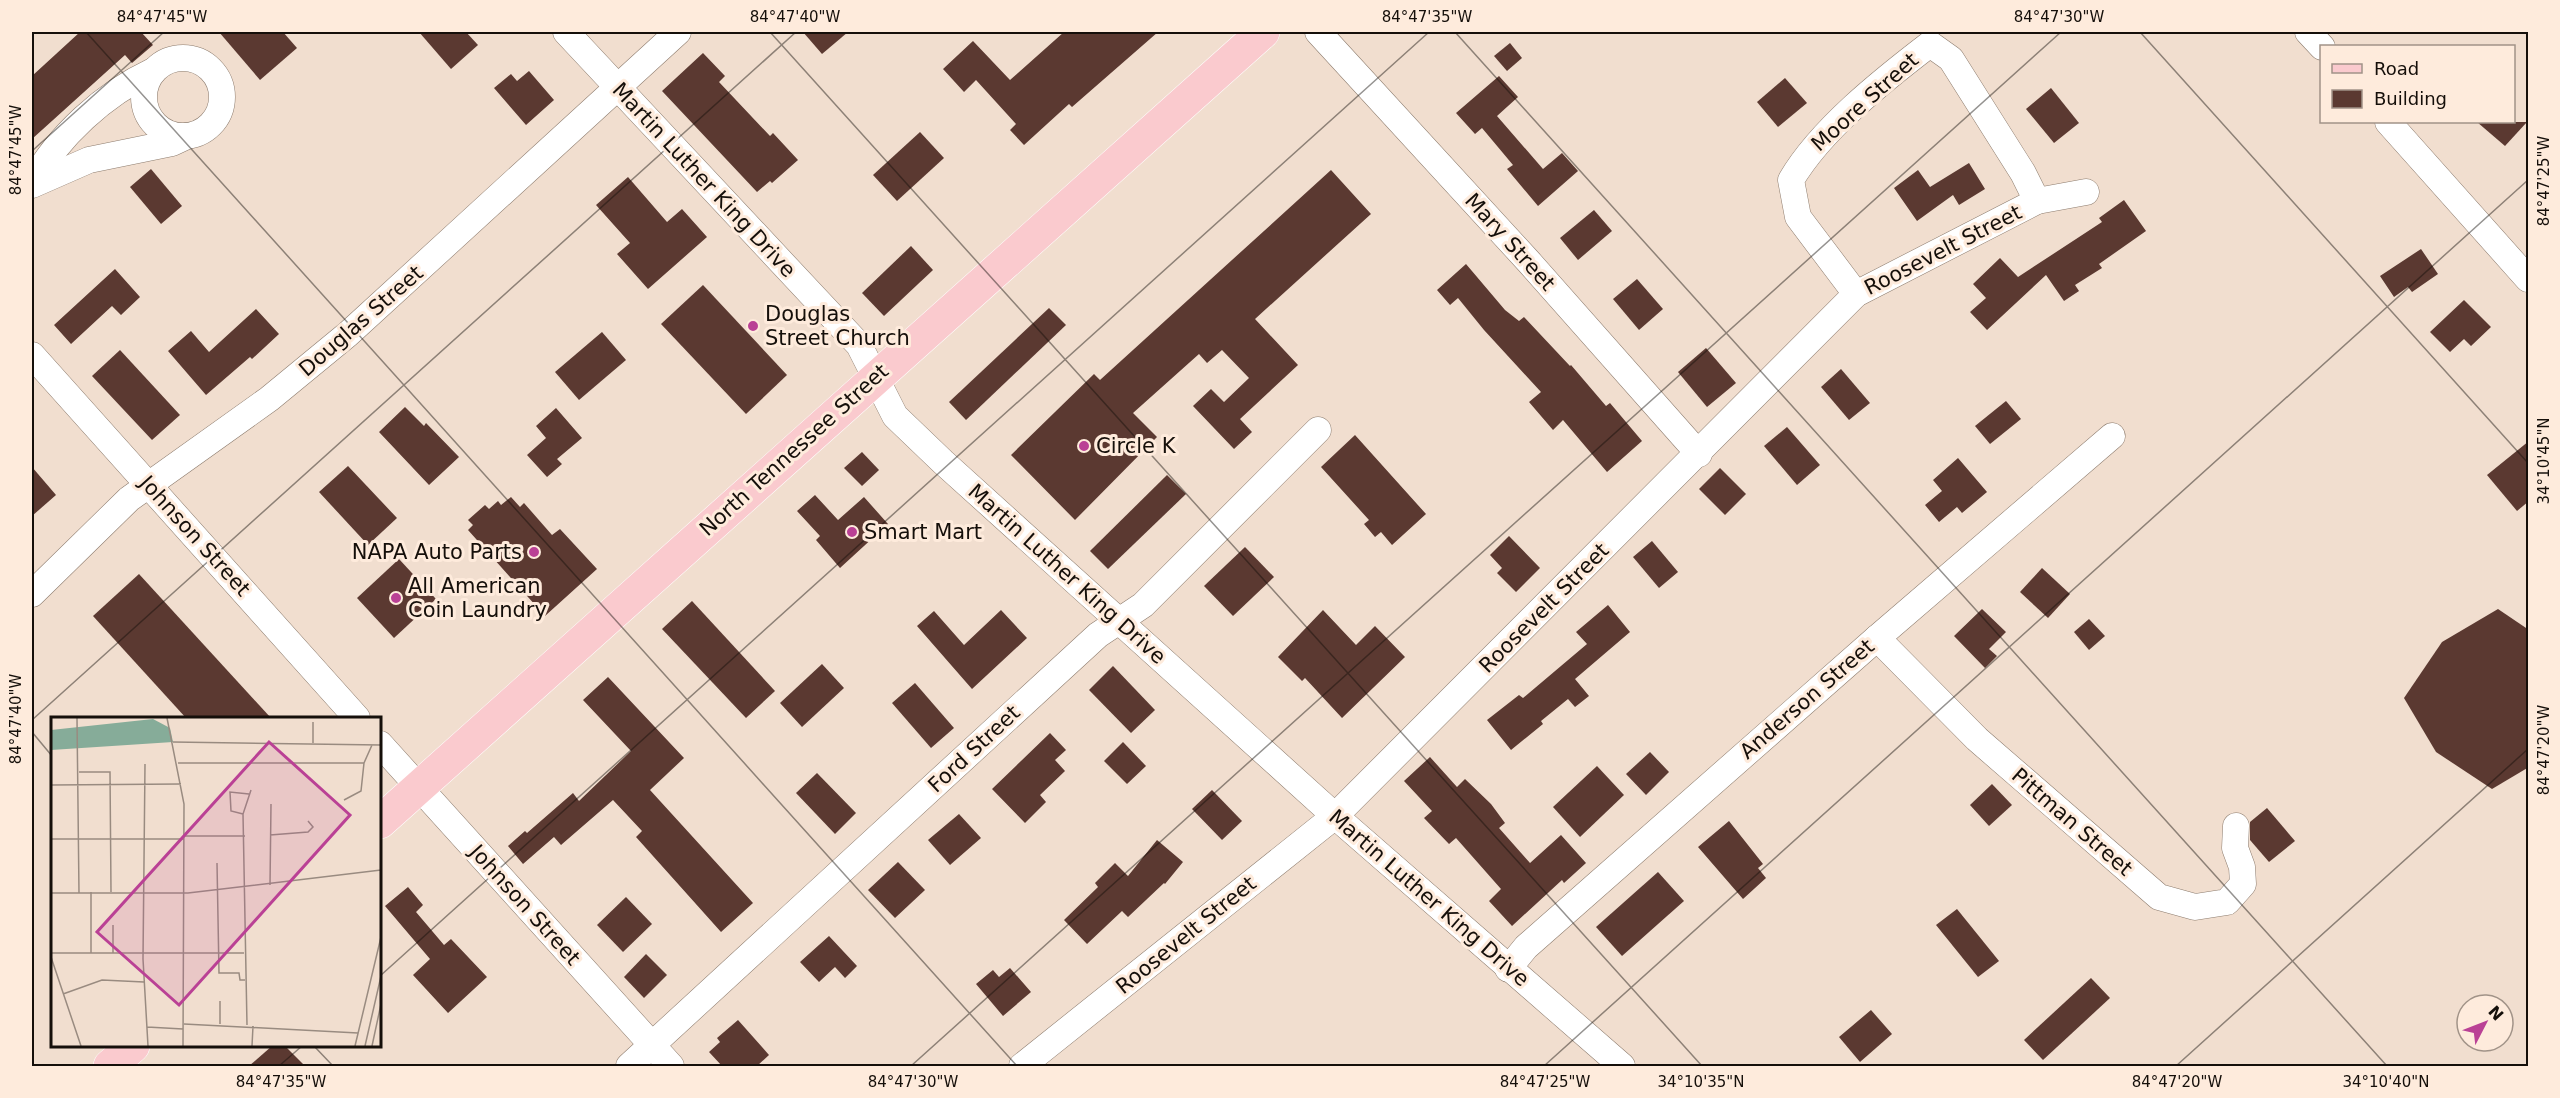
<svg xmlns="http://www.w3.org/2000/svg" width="2560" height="1098" font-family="'DejaVu Sans',sans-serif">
<rect width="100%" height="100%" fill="#f1decf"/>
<!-- building -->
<g fill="#5b3931">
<polygon points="80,32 141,32 153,45 132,63 125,55 32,139 32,76"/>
<polygon points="219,32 283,32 297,48 260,80"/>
<polygon points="419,32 466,32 478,45 451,69"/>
<polygon points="803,32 848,32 822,54"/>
<polygon points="1064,32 1158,32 1072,107 1069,104 1024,145 1010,130 1016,124 976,80 964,92 943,69 973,41 1010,80"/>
<polygon points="1510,43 1522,58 1507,71 1494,56"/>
<polygon points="703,53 725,76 719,82 770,136 773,133 798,160 772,183 770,181 757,192 662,91"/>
<polygon points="529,71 554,100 526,125 494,88 511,74 517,81"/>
<polygon points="1499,76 1518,97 1497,116 1543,169 1562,153 1578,171 1538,206 1507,169 1513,165 1482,128 1475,134 1456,113"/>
<polygon points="1785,78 1807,103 1778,127 1757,102"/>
<polygon points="2051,88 2079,123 2054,143 2026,109"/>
<polygon points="2477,122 2527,122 2505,146"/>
<polygon points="920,132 944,158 897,201 873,175"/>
<polygon points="1969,163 1985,189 1959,205 1953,195 1917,221 1894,188 1918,170 1930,187"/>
<polygon points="151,169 182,206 161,224 130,187"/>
<polygon points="1331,170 1371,214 1255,319 1298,365 1240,419 1252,432 1234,449 1193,406 1211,389 1224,402 1249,378 1222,350 1207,363 1199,354 1133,413 1157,437 1075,520 1011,455 1094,374 1100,380"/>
<polygon points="628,177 667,222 682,209 707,237 648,289 617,254 630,243 596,205"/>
<polygon points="2124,200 2146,231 2099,264 2102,268 2075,285 2079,291 2064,301 2046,275 1987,330 1970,312 1986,298 1973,284 2000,258 2018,277 2102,222 2099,218"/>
<polygon points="1594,210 1612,231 1578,260 1560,238"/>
<polygon points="911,246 933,270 884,316 862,293"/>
<polygon points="2421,249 2438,274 2412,292 2408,287 2394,297 2380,276"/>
<polygon points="1466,264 1505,310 1519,321 1524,317 1570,366 1571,365 1606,406 1610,403 1642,441 1607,472 1563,420 1553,430 1529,402 1541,392 1484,330 1458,298 1450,305 1437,290"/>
<polygon points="115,269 140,297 121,315 112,306 71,344 54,325"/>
<polygon points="1637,279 1663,309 1639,330 1613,299"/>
<polygon points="703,285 787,375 746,414 661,324"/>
<polygon points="2464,300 2491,327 2471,346 2464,339 2450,352 2430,332"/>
<polygon points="1049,308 1066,325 966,420 949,402"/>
<polygon points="256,309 279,334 252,359 250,357 206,395 168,351 191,331 209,352"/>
<polygon points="602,332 626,360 579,400 555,372"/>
<polygon points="1706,348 1736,383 1707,407 1678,372"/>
<polygon points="120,350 180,415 152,440 92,376"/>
<polygon points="1841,369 1870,403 1849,420 1821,387"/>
<polygon points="2006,401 2021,419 1990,444 1975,426"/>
<polygon points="405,407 424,426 426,423 459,457 429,485 379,432"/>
<polygon points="556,408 582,438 557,459 562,464 547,477 527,455 546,438 536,426"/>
<polygon points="1787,427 1820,465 1797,485 1764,446"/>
<polygon points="1355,435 1426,514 1392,545 1381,532 1375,537 1364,524 1369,520 1321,467"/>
<polygon points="2529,441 2529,501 2517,511 2487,475"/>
<polygon points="862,452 879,470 862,486 844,468"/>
<polygon points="1958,458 1987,492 1962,513 1957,507 1939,522 1925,505 1942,491 1933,480"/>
<polygon points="348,466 397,518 368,545 319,492"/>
<polygon points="32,467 56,495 32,516"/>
<polygon points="1720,468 1746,494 1725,515 1699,489"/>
<polygon points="1167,475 1186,494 1108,569 1090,551"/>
<polygon points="815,495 838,520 864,497 888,524 840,568 816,540 820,536 797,511"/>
<polygon points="511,497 520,507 524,503 552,535 560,529 597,569 545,616 468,530 473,525 468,520 485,505 489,509 498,501 501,505"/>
<polygon points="1509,536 1540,568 1516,592 1497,573 1502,568 1490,555"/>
<polygon points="1652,541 1678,572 1659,588 1633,557"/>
<polygon points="1245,547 1274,577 1233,616 1204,586"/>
<polygon points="399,559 436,599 394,638 357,598"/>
<polygon points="2042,568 2070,594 2048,618 2020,592"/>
<polygon points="139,574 271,718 186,718 93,616"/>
<polygon points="692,601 775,691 746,718 662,629"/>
<polygon points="1608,605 1630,632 1575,679 1589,696 1575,707 1568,699 1541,721 1543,724 1511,750 1487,720 1519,695 1523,698 1587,644 1576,632"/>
<polygon points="1982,609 2006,632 1989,649 1997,656 1985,668 1954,636"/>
<polygon points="2498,609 2529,630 2529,767 2492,789 2436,752 2404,698 2442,642"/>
<polygon points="1001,610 1027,638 972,689 917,626 934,611 964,645"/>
<polygon points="1323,610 1356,645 1375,626 1405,657 1342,718 1305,678 1302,681 1278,657"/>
<polygon points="2089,619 2105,636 2089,650 2074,632"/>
<polygon points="822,664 844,688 802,727 780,703"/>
<polygon points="1113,666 1155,710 1131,733 1089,690"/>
<polygon points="608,677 684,758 650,790 753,903 721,932 636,837 642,831 613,800 561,845 554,837 523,864 508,846 525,831 527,833 573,793 579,801 631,751 583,700"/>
<polygon points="915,683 954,728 931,748 892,703"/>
<polygon points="1050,733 1066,750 1055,760 1065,771 1040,795 1046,802 1025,823 992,789"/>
<polygon points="1123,742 1146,766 1127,784 1104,761"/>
<polygon points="1650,752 1669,772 1646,795 1626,774"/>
<polygon points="1430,757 1457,787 1465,779 1491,804 1505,823 1499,828 1530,863 1561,835 1586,863 1564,883 1562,880 1512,926 1489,901 1501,889 1456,838 1449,844 1424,818 1432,811 1404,781"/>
<polygon points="1597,766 1624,795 1580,837 1553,807"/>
<polygon points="817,773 856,813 835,834 796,793"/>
<polygon points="1992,784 2012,805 1989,826 1970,805"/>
<polygon points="1212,790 1242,821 1222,840 1192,809"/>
<polygon points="2267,808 2295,841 2269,862 2250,840 2250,822"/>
<polygon points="959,814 981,838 950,865 928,840"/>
<polygon points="1729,821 1763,864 1758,868 1766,878 1743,899 1698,847"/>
<polygon points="1157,840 1183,862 1165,884 1164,883 1128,917 1122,911 1087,944 1064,920 1098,887 1095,883 1115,863 1128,876"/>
<polygon points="898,862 925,890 895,918 868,890"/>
<polygon points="1658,872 1684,901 1622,956 1596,927"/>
<polygon points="408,887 423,905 416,912 444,945 451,939 487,977 448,1013 413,975 430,959 385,906"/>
<polygon points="626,897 652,924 623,952 597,925"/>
<polygon points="1957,909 1999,961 1978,977 1936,925"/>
<polygon points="829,936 857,966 845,978 835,967 819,982 800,962"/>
<polygon points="646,954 667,975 644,998 624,977"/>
<polygon points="1010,968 1031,992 1003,1016 976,984 993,970 999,977"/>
<polygon points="2091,978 2110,998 2043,1060 2024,1040"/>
<polygon points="1871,1010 1892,1034 1860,1062 1839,1037"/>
<polygon points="738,1020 769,1055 757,1066 722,1066 709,1052 720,1042 717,1038"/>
<polygon points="272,1046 285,1046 305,1066 249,1066"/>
</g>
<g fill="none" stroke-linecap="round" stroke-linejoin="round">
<defs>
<g id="minor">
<polyline points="566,32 859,345 895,416 943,462 1335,816 1622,1066"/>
<polyline points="1318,32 1529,262 1699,454"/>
<polyline points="2308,32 2322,47"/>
<circle cx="183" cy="97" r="39"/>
<polyline points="2388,122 2528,279"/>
<path d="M32,183C58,136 104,94 153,71"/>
<polyline points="32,185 89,160 172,143 187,136"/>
<path d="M1856,294L1798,217L1791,180C1821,129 1883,80 1930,44L1951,59L2023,173L2037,201"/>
<polyline points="32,355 357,718"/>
<polyline points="32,594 129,499 269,399 348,334 678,32"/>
<polyline points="1877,638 1977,739 2159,897 2195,907 2227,902 2243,884 2242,867 2235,848 2236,826"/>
<polyline points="380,744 671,1066"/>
<polyline points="1508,969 1526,947 1877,638 2112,436"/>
<polyline points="629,1066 1098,635 1143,605 1318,430"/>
<polyline points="1022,1066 1335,816 1856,294 2037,201 2086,192"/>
</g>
<g id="major">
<polyline points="380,822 1263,32"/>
<polyline points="110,1066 133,1046"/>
</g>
</defs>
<!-- minor casing -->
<use href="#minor" stroke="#8d7c6e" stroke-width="27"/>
<!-- major casing -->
<use href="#major" stroke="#fff" stroke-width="34"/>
<!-- minor -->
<use href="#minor" stroke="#fff" stroke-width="26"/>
<!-- major -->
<use href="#major" stroke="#facace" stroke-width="33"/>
</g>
<!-- ticks -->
<path fill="none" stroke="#150f0a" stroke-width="1.5" stroke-opacity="0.45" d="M86,32L1017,1066M770,32L1702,1066M1455,32L2387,1066M2140,32L2528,463M32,151L164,32M32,720L796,32M32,732L52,756M380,976L1429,32M314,1046L333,1066M279,1066L302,1046M911,1066L2061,32M1544,1066L2528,180M2176,1066L2528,749"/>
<!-- markers -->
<g fill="#ba4195" stroke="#feebdc" stroke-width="2">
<circle cx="753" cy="326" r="6"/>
<circle cx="1084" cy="446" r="6"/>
<circle cx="852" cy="532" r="6"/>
<circle cx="534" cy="552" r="6"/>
<circle cx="396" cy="598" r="6"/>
</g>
<g text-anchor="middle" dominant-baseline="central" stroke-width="6" stroke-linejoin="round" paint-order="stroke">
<!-- street labels -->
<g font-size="21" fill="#150f0a" stroke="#feebdc">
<text transform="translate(1865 102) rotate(-42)">Moore Street</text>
<text transform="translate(704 180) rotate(47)">Martin Luther King Drive</text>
<text transform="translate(1510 242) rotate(48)">Mary Street</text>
<text transform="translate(1943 250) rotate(-27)">Roosevelt Street</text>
<text transform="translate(361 321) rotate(-41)">Douglas Street</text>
<text transform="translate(794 450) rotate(-42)">North Tennessee Street</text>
<text transform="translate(195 536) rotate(48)">Johnson Street</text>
<text transform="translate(1067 574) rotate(42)">Martin Luther King Drive</text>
<text transform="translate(1544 608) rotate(-45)">Roosevelt Street</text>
<text transform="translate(1807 699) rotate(-41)">Anderson Street</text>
<text transform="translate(974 749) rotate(-43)">Ford Street</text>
<text transform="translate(2072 822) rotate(41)">Pittman Street</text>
<text transform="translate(1429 898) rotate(41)">Martin Luther King Drive</text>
<text transform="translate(525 905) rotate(48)">Johnson Street</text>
<text transform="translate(1186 935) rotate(-39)">Roosevelt Street</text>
</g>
<!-- poi labels -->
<g font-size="21" fill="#150f0a" stroke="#feebdc" text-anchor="start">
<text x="765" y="314">Douglas<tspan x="765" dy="24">Street Church</tspan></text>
<text x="1096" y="446">Circle K</text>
<text x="864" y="532">Smart Mart</text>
<text x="522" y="552" text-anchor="end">NAPA Auto Parts</text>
<text x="408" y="586">All American<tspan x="408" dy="24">Coin Laundry</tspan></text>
</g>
</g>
<!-- overview -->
<g transform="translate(51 717)">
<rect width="330" height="330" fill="#f1decf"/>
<path d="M102,2L119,11L122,25L0,33V13Z" fill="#86ac99"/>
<path fill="none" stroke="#998b80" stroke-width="1.5" d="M26,1L28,176M116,1L133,87L132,329M122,25L330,28M262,26V5M127,46H313M94,47L92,242L97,329M28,55H59L60,175M0,68L130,67M293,83L310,74L313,46L321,28M192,97L180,94L179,75L198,77M219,118L257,115L262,110L257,104M133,119H194M0,122H133M166,146L168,256H188L189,263H194M330,153V123M219,168L220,87M40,175V236M0,176H137L330,153M62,208V236M0,236H193M0,240L30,329M12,277L51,263L93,265M169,284V307M133,307L307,316M196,308L192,97L200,73M96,310L132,312M201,329L202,309M304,329L330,220M314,329L330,259M321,329L330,287"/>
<path fill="#ba4195" fill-opacity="0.15" stroke="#ba4195" stroke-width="3" d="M218,25L299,98L128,288L46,215Z"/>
<rect width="330" height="330" fill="none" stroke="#150f0a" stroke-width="3"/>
</g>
<!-- border -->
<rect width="2560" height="1098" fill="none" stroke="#feebdc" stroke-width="66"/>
<!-- legend -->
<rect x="2320" y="45" width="195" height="78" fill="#feebdc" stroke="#a19388" stroke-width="1.5"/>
<rect x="2332" y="64" width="30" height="9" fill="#facace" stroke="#a19388" stroke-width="1.5"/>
<text x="2374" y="75" font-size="18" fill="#150f0a">Road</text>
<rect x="2332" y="90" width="30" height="18" fill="#5b3931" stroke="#a19388" stroke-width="1.5"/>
<text x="2374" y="105" font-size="18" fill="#150f0a">Building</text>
<!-- north arrow -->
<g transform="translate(2485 1023) rotate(48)"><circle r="28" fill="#feebdc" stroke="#a19388" stroke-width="1.5"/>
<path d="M0-4.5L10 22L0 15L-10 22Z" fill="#ba4195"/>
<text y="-9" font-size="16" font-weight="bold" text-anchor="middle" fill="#150f0a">N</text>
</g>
<rect x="33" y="33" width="2494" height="1032" fill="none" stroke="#150f0a" stroke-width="2"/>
<g font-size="15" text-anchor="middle" fill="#150f0a">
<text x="162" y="22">84°47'45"W</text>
<text x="795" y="22">84°47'40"W</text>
<text x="1427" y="22">84°47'35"W</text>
<text x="2059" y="22">84°47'30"W</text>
<text transform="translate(16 150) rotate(-90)" y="5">84°47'45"W</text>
<text transform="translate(2544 181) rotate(-90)" y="5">84°47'25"W</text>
<text transform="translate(2544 461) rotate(-90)" y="5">34°10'45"N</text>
<text transform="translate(16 719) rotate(-90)" y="5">84°47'40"W</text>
<text transform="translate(2544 750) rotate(-90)" y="5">84°47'20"W</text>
<text x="281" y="1087">84°47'35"W</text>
<text x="913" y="1087">84°47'30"W</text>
<text x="1545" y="1087">84°47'25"W</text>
<text x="1701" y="1087">34°10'35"N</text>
<text x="2177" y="1087">84°47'20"W</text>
<text x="2386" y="1087">34°10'40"N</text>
</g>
</svg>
